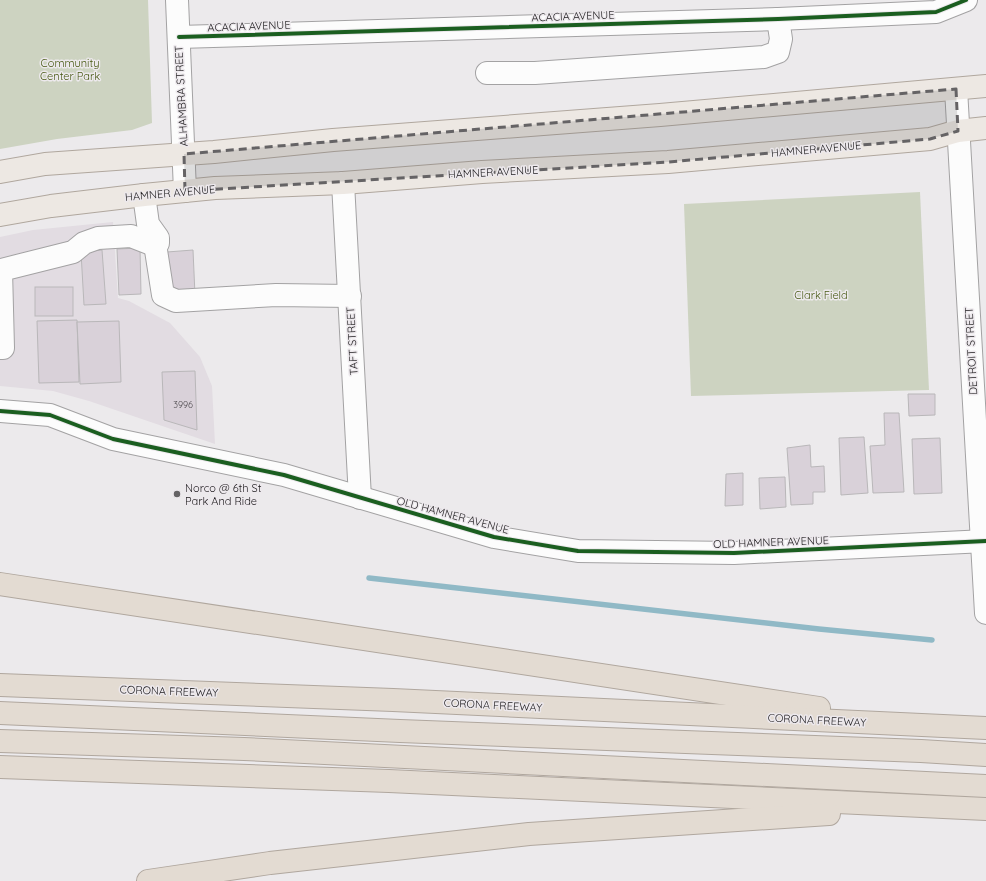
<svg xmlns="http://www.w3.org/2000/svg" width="986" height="881" font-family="Quicksand,sans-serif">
<rect width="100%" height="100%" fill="#eceaec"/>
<!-- built -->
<polygon fill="#e2dce2" points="113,222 118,298 129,301 170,323 200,357 212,386 215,444 89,401 53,391 0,386 0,237 33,230"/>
<!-- green -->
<g fill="#cdd3c1">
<polygon points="0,0 148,0 152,123 132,130 57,139 0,149"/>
<polygon points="920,192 929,390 691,396 684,204"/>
</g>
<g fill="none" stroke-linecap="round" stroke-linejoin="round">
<!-- stream -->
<polyline stroke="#90b9c6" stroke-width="5.5" points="369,578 819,629 932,640"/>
</g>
<!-- building -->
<g fill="#d9d1d9" stroke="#b9b7b9">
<polygon points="140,248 141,294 119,295 117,249"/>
<polygon points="102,250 106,304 84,305 81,252"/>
<polygon points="193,250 195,295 170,296 167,252"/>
<rect x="35" y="287" width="38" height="29"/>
<polygon points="77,320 79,382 39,383 37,321"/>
<polygon points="119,321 121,382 80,384 77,322"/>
<polygon points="195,371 197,430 164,420 162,372"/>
<polygon points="908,394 935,394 935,415 909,416"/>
<polygon points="884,413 899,413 904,492 873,493 870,446 885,445"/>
<polygon points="864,437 868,493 841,495 839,438"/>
<polygon points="940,438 942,493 914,494 912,439"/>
<polygon points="810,445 811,467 824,466 825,492 813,492 813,504 791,505 787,448"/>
<polygon points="743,473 743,505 725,506 726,474"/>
<polygon points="785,477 786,507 760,509 759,478"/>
</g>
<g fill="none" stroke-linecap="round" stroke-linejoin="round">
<defs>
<g id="minor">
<polyline points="177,0 185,191"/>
<polyline points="179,37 778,19 936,12 966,0"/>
<polyline points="487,73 535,73 764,57 778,52 781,39 778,19"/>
<polyline points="956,89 986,613"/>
<polyline points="343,183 360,498"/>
<polyline points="155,244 163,295 176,301 276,295 350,296"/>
<polyline points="0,348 3,348 1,270 73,252 84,243 98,238 131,236 154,245 158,243 158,238 148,224 144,195"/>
<polyline points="0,411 50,415 113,439 284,475 494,537 578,551 734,553 986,541"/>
</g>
<g id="major">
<polyline points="0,172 45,164 214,152 333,140 660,115 986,86"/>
<polyline points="0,215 51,206 144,195 215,188 343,183 482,172 668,162 930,139 958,131 986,128"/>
</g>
<g id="highway">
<polyline points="0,584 819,708"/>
<polyline points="0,685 393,700 986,728"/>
<polyline points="0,713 400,731 921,751 986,755"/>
<polyline points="0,741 244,749 986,786"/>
<polyline points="0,767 389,781 986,809"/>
<polyline points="148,881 270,863 529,834 829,814"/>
</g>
</defs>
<!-- minor casing -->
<use href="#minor" stroke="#a3a2a3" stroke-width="24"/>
<!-- major casing -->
<use href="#major" stroke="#b0a79e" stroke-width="24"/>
<!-- highway casing -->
<use href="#highway" stroke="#b0a79e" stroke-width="24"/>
<!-- minor -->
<use href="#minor" stroke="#fcfcfc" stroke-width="22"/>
<!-- major -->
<use href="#major" stroke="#ede8e3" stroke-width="22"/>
<!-- highway -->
<use href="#highway" stroke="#e3dbd2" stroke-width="22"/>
<defs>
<g id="cycleway">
<polyline points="179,37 778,19 936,12 966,0"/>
<polyline points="0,411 50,415 113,439 284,475 494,537 578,551 734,553 986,541"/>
</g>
</defs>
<!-- cycleway casing -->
<use href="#cycleway" stroke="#ede9ed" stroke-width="6"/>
<!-- cycleway -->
<use href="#cycleway" stroke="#1b5e20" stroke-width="4"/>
</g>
<!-- marked area -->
<path fill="#656365" fill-opacity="0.2" stroke="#656365" stroke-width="3" stroke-dasharray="8 5" stroke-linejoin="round" d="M956,89L958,131L930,139L668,162L185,191L184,154Z"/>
<!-- markers -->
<circle fill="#656365" stroke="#ede9ed" stroke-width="1.5" cx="177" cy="494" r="4"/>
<g text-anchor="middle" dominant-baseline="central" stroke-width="3" stroke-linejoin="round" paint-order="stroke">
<!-- number labels -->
<g font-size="9" fill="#4c484c">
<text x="183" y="404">3996</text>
</g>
<!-- street labels -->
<g font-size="11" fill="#1d1b1d" stroke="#ede9ed">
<text transform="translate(573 16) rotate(-2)">ACACIA AVENUE</text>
<text transform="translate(249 26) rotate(-2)">ACACIA AVENUE</text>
<text transform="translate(181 96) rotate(-93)">ALHAMBRA STREET</text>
<text transform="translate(816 149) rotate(-5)">HAMNER AVENUE</text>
<text transform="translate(493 172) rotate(-3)">HAMNER AVENUE</text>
<text transform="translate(170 193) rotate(-5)">HAMNER AVENUE</text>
<text transform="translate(352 341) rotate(-93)">TAFT STREET</text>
<text transform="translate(971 351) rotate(-93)">DETROIT STREET</text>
<text transform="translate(453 515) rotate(15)">OLD HAMNER AVENUE</text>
<text transform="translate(771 542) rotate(-2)">OLD HAMNER AVENUE</text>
<text transform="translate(169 691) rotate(2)">CORONA FREEWAY</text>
<text transform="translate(493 705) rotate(3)">CORONA FREEWAY</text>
<text transform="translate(817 720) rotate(3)">CORONA FREEWAY</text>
</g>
<!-- park labels -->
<g font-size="11" fill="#475912" stroke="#ede9ed">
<text x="70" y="63">Community<tspan x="70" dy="13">Center Park</tspan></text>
<text x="821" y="295">Clark Field</text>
</g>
<!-- poi labels -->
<g font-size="11" fill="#1d1b1d" stroke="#ede9ed" text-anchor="start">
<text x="185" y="488">Norco @ 6th St<tspan x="185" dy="13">Park And Ride</tspan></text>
</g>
</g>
</svg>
